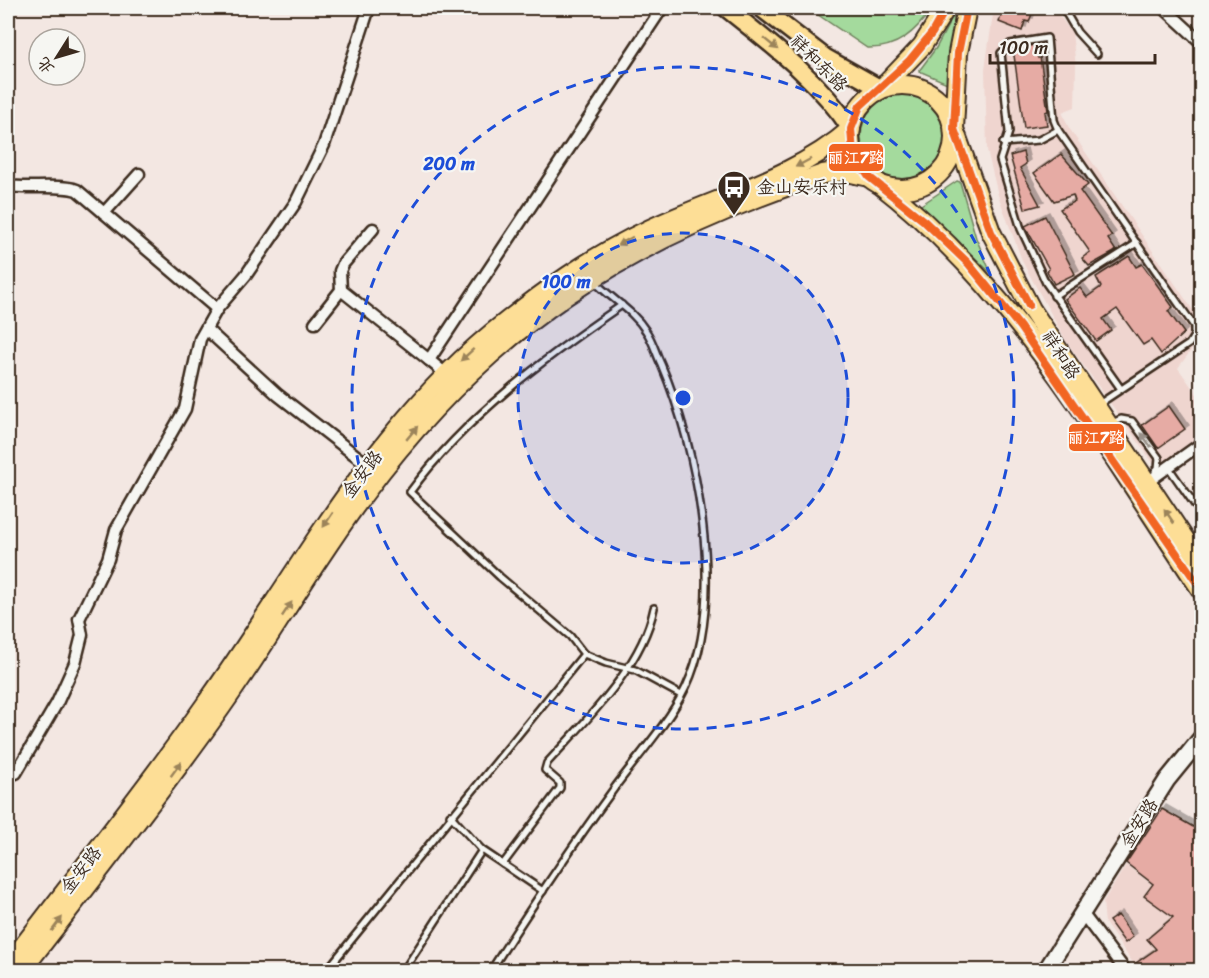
<svg xmlns="http://www.w3.org/2000/svg" width="1209" height="978" font-family="Sriracha,'LXGW WenKai TC',sans-serif">
<defs>
<filter id="shadow"><feDropShadow dx="4" dy="-4" stdDeviation="0" flood-color="#0004"/></filter>
</defs>
<rect width="100%" height="100%" fill="#f3e7e2"/>
<filter id="ink" filterUnits="userSpaceOnUse"><feTurbulence type="fractalNoise" baseFrequency=".0167" numOctaves="2"/><feDisplacementMap in="SourceGraphic" scale="12" xChannelSelector="R" yChannelSelector="G"/><feConvolveMatrix kernelMatrix="1 2 1 2 8 2 1 2 1" color-interpolation-filters="sRGB"/></filter>
<g filter="url(#ink)">
<!-- built -->
<g fill="#efd5cf">
<polygon points="994,8 1054,8 1072,33 1076,66 1075,107 1062,112 1069,128 1201,322 1201,337 1178,368 1201,400 1201,435 1156,467 1066,341 1023,263 998,195 987,150 985,69"/>
<polygon points="1126,865 1201,921 1201,970 1138,970 1105,923 1103,902"/>
</g>
<!-- green -->
<g fill="#a4da9d" stroke="#70825e" stroke-width="1.5">
<path d="M808,8H932C916,32 897,49 867,48Z"/>
<polygon points="952,18 955,18 950,81 947,83 919,71 936,48"/>
<circle cx="904" cy="137" r="43"/>
<polygon points="957,181 960,182 976,238 991,273 922,208 921,205"/>
</g>
<!-- building -->
<g fill="#e6aba4" stroke="#3b2a1e" stroke-width="1.5" filter="url(#shadow)">
<polygon points="1004,8 1034,8 1029,22 1025,21 1022,31 999,22"/>
<polygon points="1036,45 1038,58 1040,57 1048,111 1045,112 1047,125 1024,128 1013,48"/>
<polygon points="1023,152 1026,164 1020,168 1040,205 1025,209 1010,156"/>
<polygon points="1061,154 1088,185 1080,191 1112,236 1108,239 1116,251 1089,266 1082,258 1090,252 1060,209 1075,201 1073,195 1054,201 1034,173"/>
<polygon points="1045,216 1075,274 1054,284 1047,271 1049,269 1025,226"/>
<polygon points="1129,256 1136,267 1142,264 1173,307 1168,311 1184,333 1161,354 1151,340 1143,345 1117,309 1103,319 1111,330 1096,341 1065,299 1080,288 1087,297 1101,287 1096,277"/>
<polygon points="1169,406 1185,429 1158,448 1142,425"/>
<polygon points="1162,809 1202,832 1202,913 1196,921 1202,924 1202,959 1185,970 1141,970 1136,963 1156,949 1147,939 1173,917 1144,896 1153,884 1126,863"/>
<polygon points="1118,915 1133,937 1125,943 1109,921"/>
</g>
<g fill="none" stroke-linecap="round" stroke-linejoin="round">
<defs>
<g id="lane">
<polyline points="1063,8 1077,32 1097,54"/>
<polyline points="1003,143 1039,140 1058,130"/>
<polyline points="1054,296 1137,243"/>
<path d="M622,305C545,358 466,416 410,492L500,577L570,636L584,654L606,663L635,670L681,695"/>
<polyline points="1099,404 1189,344 1194,336 1194,326 1058,130 1054,120 1047,38 1010,44 1001,53 1009,132 1000,160 1021,229 1046,283 1121,389"/>
<polyline points="1112,423 1121,419 1132,421 1159,458 1158,468 1155,471"/>
<polyline points="1169,468 1202,515"/>
<polyline points="450,815 482,850 543,891"/>
<path d="M503,864L560,788V783L545,770L547,763C586,720 642,667 654,608"/>
<polyline points="327,970 584,654"/>
<polyline points="404,970 482,850"/>
<path d="M491,970C530,909 570,849 613,790C637,757 668,724 686,687C727,600 698,450 661,364C656,354 653,341 646,331C633,310 611,299 594,281"/>
</g>
<g id="street">
<polyline points="1164,8 1202,43"/>
<path d="M8,186C29,189 59,184 77,190L217,309"/>
<polyline points="104,213 139,174"/>
<polyline points="341,290 429,360"/>
<polyline points="315,323 341,290 340,271 343,264 373,229"/>
<polyline points="206,329 278,395 368,465"/>
<polyline points="447,375 429,360 662,8"/>
<polyline points="1146,483 1202,443"/>
<polyline points="16,773 57,703 75,663 82,635 79,619 108,559 116,530 185,409 200,339 217,309 246,275 296,202 324,145 369,8"/>
<polyline points="1082,913 1125,970"/>
</g>
<polyline id="secondary" points="1046,970 1167,780 1202,737"/>
<g id="primary">
<path d="M726,8C772,45 818,79 851,129"/>
<polyline points="761,8 826,58 881,89"/>
</g>
<g id="highway">
<polyline points="967,8 958,53 954,129 991,232 1031,309 1202,565"/>
<circle cx="902" cy="137" r="52"/>
<polyline points="883,87 922,46 946,8"/>
<path d="M877,182C1016,289 1105,447 1202,591"/>
<path d="M8,966C75,877 146,790 210,698C299,572 371,433 492,333C541,293 592,256 650,229C717,197 794,179 851,129"/>
<path d="M22,970C89,883 158,797 222,706C271,637 313,562 364,494C488,326 627,239 823,174L842,171L869,177"/>
</g>
</defs>
<!-- lane casing -->
<use href="#lane" stroke="#3b2a1e" stroke-width="10"/>
<!-- street casing -->
<use href="#street" stroke="#3b2a1e" stroke-width="15"/>
<!-- secondary casing -->
<use href="#secondary" stroke="#3b2a1e" stroke-width="20"/>
<!-- primary casing -->
<use href="#primary" stroke="#3b2a1e" stroke-width="21"/>
<!-- highway casing -->
<use href="#highway" stroke="#3b2a1e" stroke-width="22"/>
<!-- lane -->
<use href="#lane" stroke="#f6f6f2" stroke-width="5"/>
<!-- street -->
<use href="#street" stroke="#f6f6f2" stroke-width="10"/>
<!-- secondary -->
<use href="#secondary" stroke="#f6f6f2" stroke-width="15"/>
<!-- primary -->
<use href="#primary" stroke="#fdde96" stroke-width="16"/>
<!-- highway -->
<use href="#highway" stroke="#fdde96" stroke-width="18"/>
<defs>
<g id="bus-1">
<polyline points="946,8 932,33 909,61 860,106 851,129 853,153 869,177 924,221 968,263 1020,327 1202,590"/>
<polyline points="967,8 958,53 954,129 991,232 1029,305"/>
</g>
</defs>
<!-- bus-1 casing -->
<use href="#bus-1" stroke="#f6f6f2" stroke-width="12"/>
<!-- bus-1 -->
<use href="#bus-1" stroke="#f26522" stroke-width="8"/>
</g>
<!-- one-way arrows -->
<defs><path id="oneway-solid" d="M-6-.8H1V-3.2L6.5 0L1 3.2V.8H-6Z" transform="scale(1.5)"/></defs>
<g fill="#9c845a">
<use href="#oneway-solid" transform="translate(771 44) rotate(39)"/>
<use href="#oneway-solid" transform="translate(803 163) rotate(152)"/>
<use href="#oneway-solid" transform="translate(625 241) rotate(152)"/>
<use href="#oneway-solid" transform="translate(467 355) rotate(138)"/>
<use href="#oneway-solid" transform="translate(412 433) rotate(-50)"/>
<use href="#oneway-solid" transform="translate(1169 516) rotate(-124)"/>
<use href="#oneway-solid" transform="translate(328 520) rotate(124)"/>
<use href="#oneway-solid" transform="translate(287 609) rotate(-56)"/>
<use href="#oneway-solid" transform="translate(176 769) rotate(-54)"/>
<use href="#oneway-solid" transform="translate(57 924) rotate(-53)"/>
</g>
<use fill="#989088" href="#oneway-solid" transform="translate(1146 440) rotate(-126)"/>
</g>
<!-- distance rings -->
<circle cx="683" cy="398" r="165" fill="#1d4ed8" fill-opacity=".12"/>
<g fill="none" stroke="#1d4ed8" stroke-width="3" stroke-dasharray="10 8">
<circle cx="683" cy="398" r="165"/>
<circle cx="683" cy="398" r="331"/>
</g>
<!-- icons -->
<defs>
<symbol id="bus-pin" viewBox="-11 -11 22 30"><path d="M0 17L-7.5 6A9.5 9.5 0 1 1 7.5 6Z" fill="#3b2a1e" stroke="#f6f6f2"/><path d="M-5-6H5V4H4V6H2V4H-2V6H-4V4H-5ZM-3.5-4V0h7V-4ZM-3.5 1.2v1.5H-2V1.2ZM2 1.2v1.5H3.5V1.2Z" fill="#fff"/></symbol>
</defs>
<g fill-rule="evenodd">
<use href="#bus-pin" x="715" y="168" width="38" height="52"/>
</g>
<g text-anchor="middle" dominant-baseline="central" stroke-width="4.5" stroke-linejoin="round" paint-order="stroke">
<!-- street labels -->
<g font-size="18" fill="#3b2a1e" stroke="#f6f6f2">
<text transform="translate(819 63) rotate(45)">祥和东路</text>
<text transform="translate(1061 355) rotate(57)">祥和路</text>
<text transform="translate(362 474) rotate(-53)">金安路</text>
<text transform="translate(1139 823) rotate(-58)">金安路</text>
<text transform="translate(81 870) rotate(-52)">金安路</text>
</g>
<!-- poi labels -->
<g font-size="18" fill="#3b2a1e" stroke="#f6f6f2" text-anchor="start">
<text x="757" y="187">金山安乐村</text>
</g>
</g>
<circle cx="683" cy="398" r="9" fill="#1d4ed8" stroke="#f6f6f2" stroke-width="3"/>
<g font-size="18" text-anchor="middle" font-weight="bold" fill="#1d4ed8" stroke="#f6f6f2" stroke-width="4.5" stroke-linejoin="round" paint-order="stroke">
<text x="449" y="170">200 m</text>
<text x="566" y="288">100 m</text>
</g>
<g stroke="#f6f6f2" stroke-width="2">
<rect x="828" y="143" width="56" height="29" rx="6" fill="#f26522"/>
<rect x="1068" y="423" width="57" height="29" rx="6" fill="#f26522"/>
</g>
<g font-size="16" text-anchor="middle" font-weight="bold" fill="#fff">
<text x="856" y="163">丽江7路</text>
<text x="1096" y="443">丽江7路</text>
</g>
<!-- margin -->
<rect width="1209" height="978" fill="none" stroke="#f6f6f2" stroke-width="30"/>
<rect x="15" y="15" width="1179" height="948" fill="none" stroke="#3b2a1e" stroke-width="2" filter="url(#ink)"/>
<!-- north arrow -->
<g transform="translate(57 57) rotate(233)"><circle r="28" fill="#f6f6f2" stroke="#aba49d" stroke-width="1.5"/>
<path d="M0-4.5L10 22L0 15L-10 22Z" fill="#3b2a1e"/>
<text y="-9" font-size="16" font-weight="bold" text-anchor="middle" fill="#3b2a1e">北</text>
</g>
<!-- scale -->
<path d="M990 54v9h165v-9" fill="none" stroke="#3b2a1e" stroke-width="3"/>
<text x="999" y="54" font-size="18" fill="#3b2a1e" stroke="#f6f6f2" stroke-width="4.5" paint-order="stroke">100 m</text>
</svg>
